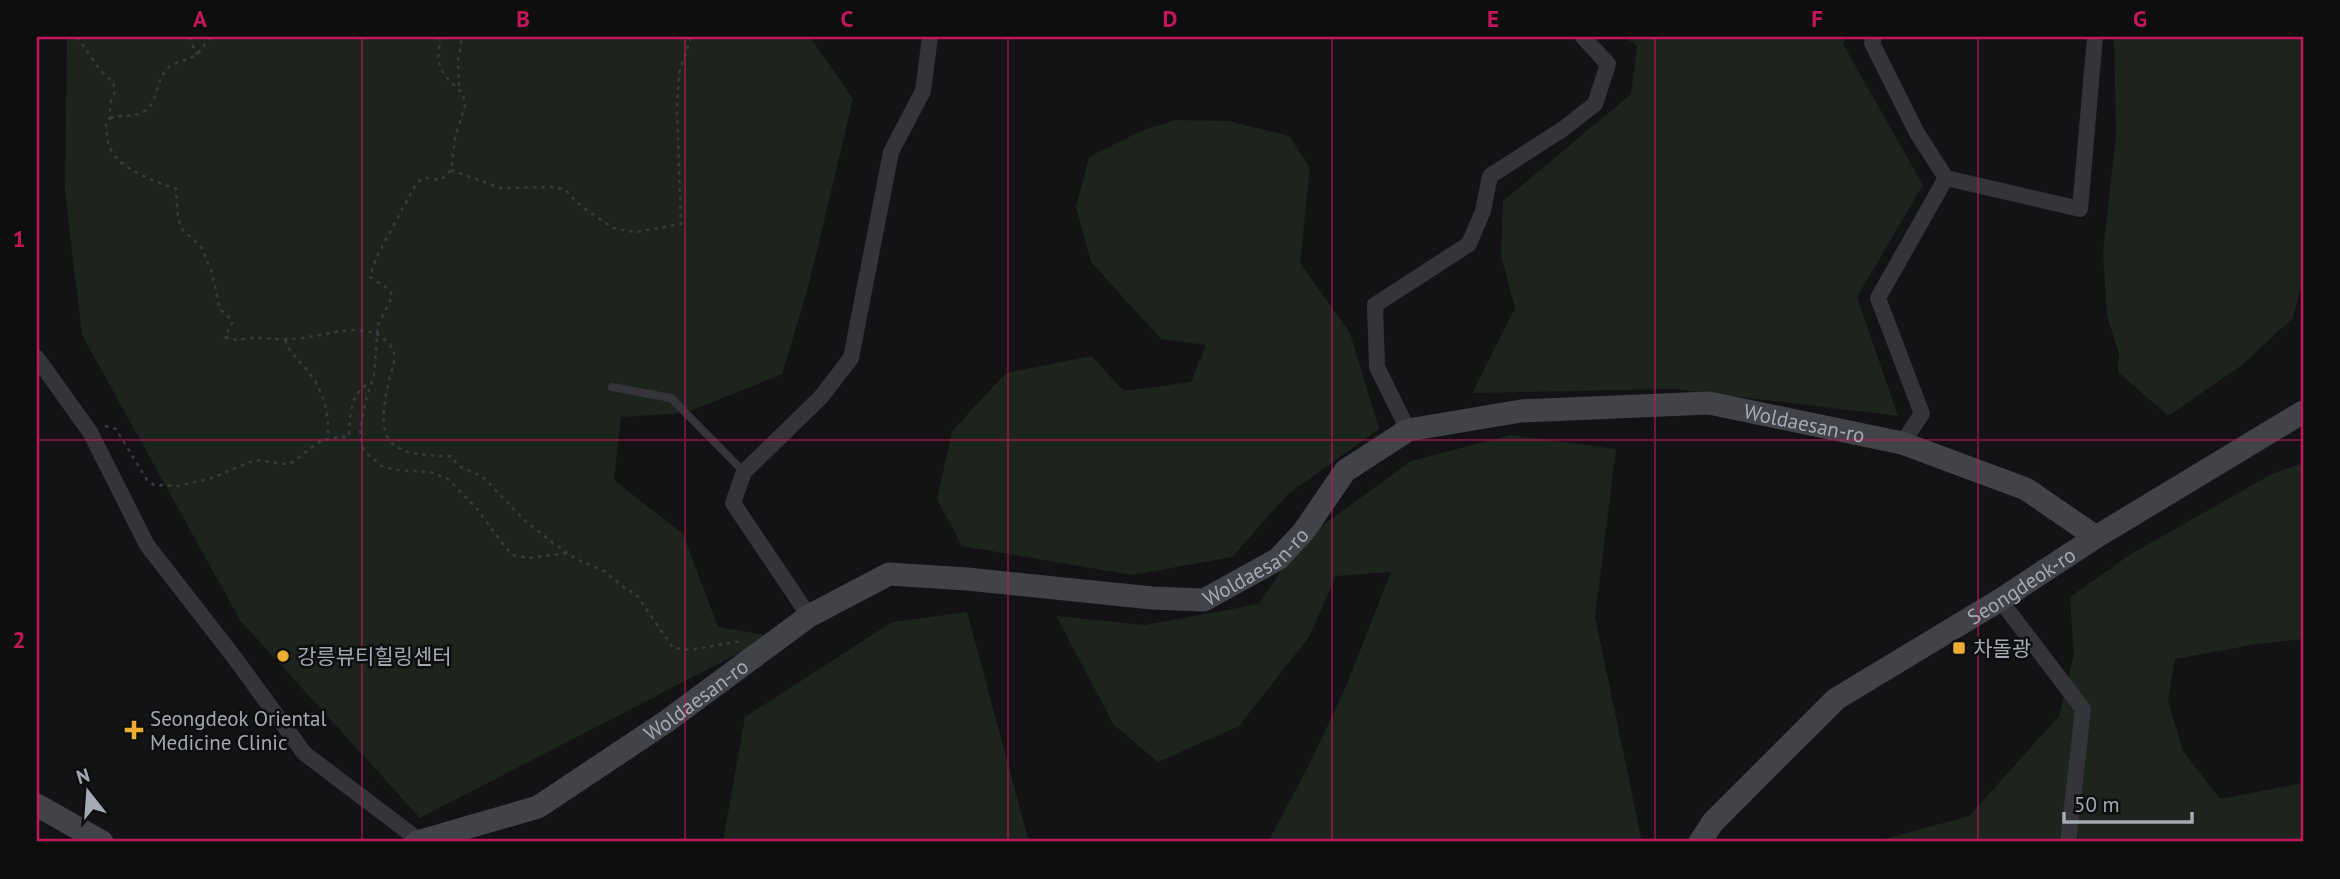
<svg xmlns="http://www.w3.org/2000/svg" width="2340" height="879" font-family="'PT Sans','Noto Sans KR',sans-serif">
<rect width="100%" height="100%" fill="#131214"/>
<!-- green -->
<g fill="#1d241e">
<polygon points="67,37 810,37 853,99 809,284 782,374 685,413 621,417 614,480 683,534 718,627 772,636 420,818 240,620 82,335 65,192"/>
<polygon points="1625,37 1845,37 1843,44 1923,185 1857,297 1898,416 1673,389 1472,393 1515,308 1501,255 1503,201 1631,94 1637,46"/>
<polygon points="2114,37 2303,37 2303,277 2293,318 2242,365 2168,416 2118,372 2119,354 2107,316 2103,252 2116,136"/>
<polygon points="1175,120 1228,121 1289,136 1310,168 1300,263 1350,333 1379,429 1287,495 1232,557 1132,575 962,546 937,499 952,431 1006,373 1091,356 1124,391 1191,382 1206,345 1161,339 1091,262 1076,207 1089,157 1141,131"/>
<polygon points="1510,435 1616,449 1595,617 1642,842 1268,842 1311,761 1347,684 1391,572 1336,576 1309,637 1239,726 1158,762 1114,725 1056,616 1145,625 1259,604 1301,541 1411,461"/>
<polygon points="2303,463 2303,639 2257,644 2175,659 2168,701 2183,751 2220,799 2303,783 2303,842 1882,842 1888,838 1969,816 2059,716 2074,655 2070,597 2131,554 2272,474"/>
<polygon points="967,612 1029,842 723,842 745,717 892,622"/>
</g>
<g fill="none" stroke-linecap="round" stroke-linejoin="round">
<!-- path -->
<g stroke="#3a3b40" stroke-width="2.5" stroke-dasharray="3.5 5" stroke-linecap="butt">
<path d="M77,37L100,70L113,82L115,92L110,104V118L106,124C107,133 107,144 112,152C122,170 157,182 176,189L178,218L182,229L202,248L212,273L220,309L233,321L225,337C236,342 244,338 256,338C268,338 281,340 293,339C322,338 368,316 390,345C399,356 392,368 389,380C375,442 386,456 451,456L459,466L483,477L524,520L552,542L576,559L604,571L626,589L636,594L673,648L690,650L741,641"/>
<polyline points="189,37 197,55"/>
<polyline points="440,37 438,60 441,69 448,79 463,94 465,105 455,138 451,170 441,180 426,178 417,182 376,258 370,277 390,290 392,297 378,325 374,375 367,396 360,429 362,446 366,453 382,466 395,470 430,472 448,479 477,509 505,547 513,555 529,558 567,553"/>
<polyline points="459,86 458,61 462,37"/>
<path d="M110,118C121,114 133,118 143,112C159,103 155,82 167,69C175,60 188,62 197,54C202,50 206,42 211,37"/>
<polyline points="451,170 501,188 556,187 565,190 581,206 613,228 622,230 636,232 681,224 677,110 679,73 691,37"/>
<path d="M285,340C290,354 299,360 308,371C323,390 331,416 327,439"/>
<path d="M105,426L116,429L147,480L154,485L179,486L212,478L255,460L285,464L293,462L317,443L327,439L349,436C350,416 350,389 373,382"/>
</g>
<!-- lane -->
<polyline stroke="#343439" stroke-width="8" points="612,387 671,398 744,472"/>
<!-- street -->
<g stroke="#343439" stroke-width="16">
<polyline points="1874,37 1872,43 1917,133 1946,178 1878,298 1922,414 1902,443"/>
<polyline points="1946,178 2080,209 2095,37"/>
<polyline points="37,358 90,432 147,545 234,657 304,753 420,841"/>
<polyline points="1408,430 1377,367 1375,305 1469,244 1483,211 1490,176 1563,129 1595,104 1608,64 1583,37"/>
<polyline points="2000,600 2083,709 2068,842"/>
<polyline points="809,616 733,503 744,472 821,397 851,358 891,152 923,91 930,37"/>
</g>
<!-- secondary -->
<g stroke="#424349" stroke-width="23">
<polyline points="37,805 102,842"/>
<path id="s1" d="M417,842L538,807L667,721L809,616L889,574L967,579L1152,598L1204,600L1278,559L1304,531L1345,471L1408,430L1521,411L1709,403L1902,443L2026,489L2096,537"/>
<path id="s2" d="M1700,842L1713,822L1836,699L2000,600L2096,537L2303,412"/>
</g>
</g>
<!-- grid -->
<path fill="none" stroke="#c2185b" stroke-width="2" stroke-opacity="0.55" d="M362,37V842M685,37V842M1008,37V842M1332,37V842M1655,37V842M1978,37V842M37,440H2303"/>
<!-- markers -->
<g fill="#ebad33" stroke="#0e0e0f" stroke-width="2.5">
<rect x="1952" y="641" width="14" height="14" rx="3.5"/>
<circle cx="283" cy="656" r="7"/>
<path d="M130.5 719.5h7v7h7v7h-7v7h-7v-7h-7v-7h7z"/>
</g>
<g text-anchor="middle" dominant-baseline="central" stroke-width="5" stroke-linejoin="round" paint-order="stroke">
<!-- street labels -->
<g font-size="21" fill="#a4a9b4" stroke="#0e0e0f">
<text stroke="none"><textPath href="#s1" startOffset="1535">Woldaesan-ro</textPath></text>
<text stroke="none"><textPath href="#s1" startOffset="926">Woldaesan-ro</textPath></text>
<text stroke="none"><textPath href="#s2" startOffset="415">Seongdeok-ro</textPath></text>
<text stroke="none"><textPath href="#s1" startOffset="317">Woldaesan-ro</textPath></text>
</g>
<!-- poi labels -->
<g font-size="21" fill="#a4a9b4" stroke="#0e0e0f" text-anchor="start">
<text x="1973" y="648">차돌광</text>
<text x="297" y="656">강릉뷰티힐링센터</text>
<text x="150" y="718">Seongdeok Oriental<tspan x="150" dy="24">Medicine Clinic</tspan></text>
</g>
</g>
<!-- border -->
<rect width="2340" height="879" fill="none" stroke="#0e0e0f" stroke-width="77"/>
<!-- north arrow -->
<g transform="translate(88 792) rotate(343)" stroke="#0e0e0f" stroke-width="5" paint-order="stroke">
<path d="M0-5L12 26L0 18L-12 26Z" fill="#a4a9b4"/>
<text y="-10" font-size="19" font-weight="bold" text-anchor="middle" fill="#a4a9b4">N</text>
</g>
<!-- scale -->
<path d="M2064 812v10h128v-10" fill="none" stroke="#a4a9b4" stroke-width="3.5"/>
<text x="2074" y="812" font-size="21" fill="#a4a9b4" stroke="#0e0e0f" stroke-width="5" paint-order="stroke">50 m</text>
<rect x="38" y="38" width="2264" height="802" fill="none" stroke="#c2185b" stroke-width="2.5"/>
<g font-size="23" text-anchor="middle" font-weight="bold" fill="#c2185b">
<text x="200" y="27">A</text>
<text x="523" y="27">B</text>
<text x="847" y="27">C</text>
<text x="1170" y="27">D</text>
<text x="1493" y="27">E</text>
<text x="1817" y="27">F</text>
<text x="2140" y="27">G</text>
<text x="19" y="247">1</text>
<text x="19" y="648">2</text>
</g>
</svg>
